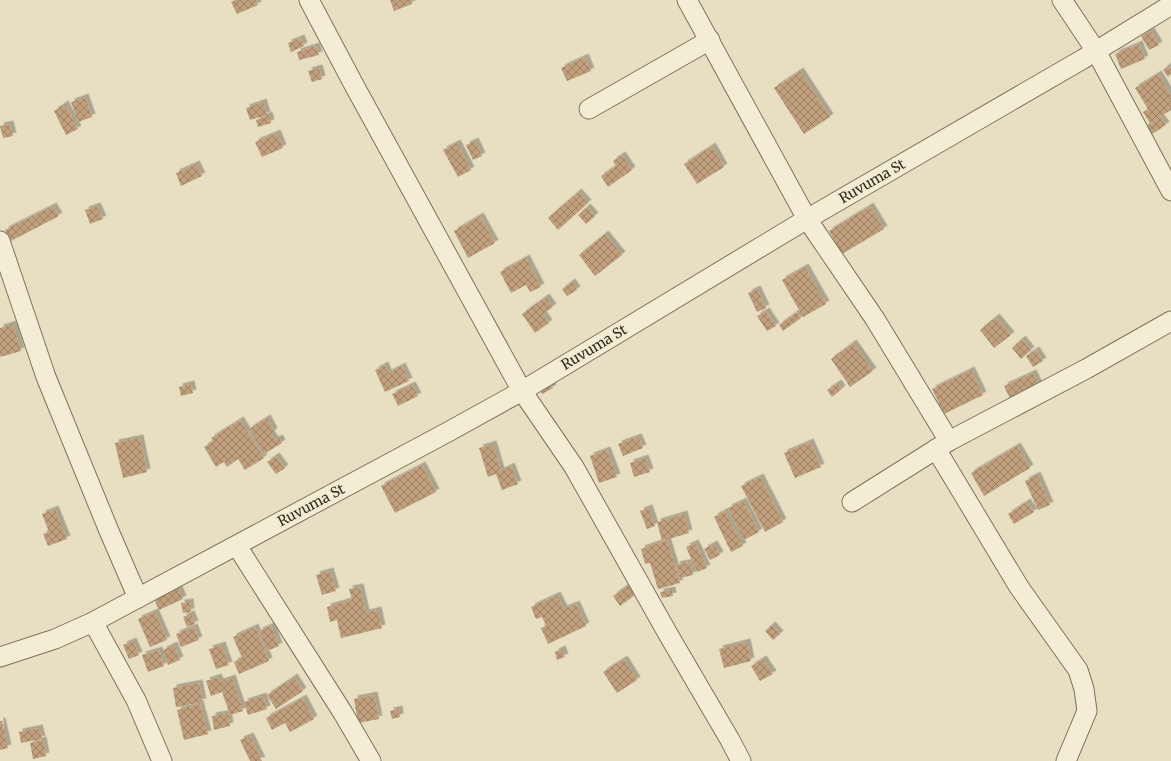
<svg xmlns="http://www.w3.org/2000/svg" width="1171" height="761" font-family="Merriweather,serif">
<defs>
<pattern id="building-cross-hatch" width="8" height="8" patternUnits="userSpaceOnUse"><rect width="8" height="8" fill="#c19f7d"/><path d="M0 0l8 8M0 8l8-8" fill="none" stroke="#9d8266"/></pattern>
<filter id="shadow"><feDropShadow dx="3.5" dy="-3.5" stdDeviation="0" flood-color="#0004"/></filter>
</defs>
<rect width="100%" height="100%" fill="#e8dfc3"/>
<!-- building -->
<g fill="url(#building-cross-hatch)" filter="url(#shadow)">
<polygon points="235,0 256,0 258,5 237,14 231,2"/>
<polygon points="390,0 411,0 412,4 394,11"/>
<polygon points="1151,31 1159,45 1149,50 1141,36"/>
<polygon points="301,38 304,46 291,52 288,43"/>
<polygon points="1139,44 1145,59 1121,69 1115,54"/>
<polygon points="316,46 319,55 299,60 297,52"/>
<polygon points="585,57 591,71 567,81 561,68"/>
<polygon points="1169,65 1171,68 1171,74 1168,77 1163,70"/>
<polygon points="319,68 322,79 312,82 308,71"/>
<polygon points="800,71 830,117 804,134 774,88"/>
<polygon points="1158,74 1171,95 1171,110 1150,123 1143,112 1148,109 1135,88"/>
<polygon points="85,97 92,117 78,122 71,102"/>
<polygon points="263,102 267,115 250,120 246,108"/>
<polygon points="65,104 78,129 66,135 54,111"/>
<polygon points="269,115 271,123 258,127 256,120"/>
<polygon points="1160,117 1166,125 1149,136 1144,128"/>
<polygon points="10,124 13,136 3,138 0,126"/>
<polygon points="277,133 283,148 262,157 255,142"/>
<polygon points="475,141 482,156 473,160 466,145"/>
<polygon points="457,143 471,170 458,177 443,150"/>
<polygon points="712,146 724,167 697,184 684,164"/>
<polygon points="622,155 632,170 608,187 601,176 616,166 613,161"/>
<polygon points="196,164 202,176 181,186 176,173"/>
<polygon points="578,192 588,203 558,230 548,218"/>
<polygon points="53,206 59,216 11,241 5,230"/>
<polygon points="97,206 103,219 90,224 85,210"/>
<polygon points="870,206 884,229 842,254 829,231"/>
<polygon points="587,207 595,216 586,224 578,215"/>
<polygon points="480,216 495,243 468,258 454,231"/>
<polygon points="605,234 622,255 595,276 579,255"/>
<polygon points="526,258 541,287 530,292 526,285 511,293 500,272"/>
<polygon points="805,267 826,304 803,317 782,280"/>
<polygon points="572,282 577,290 567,296 562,289"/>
<polygon points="757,289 766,308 757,312 748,293"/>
<polygon points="546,297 553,307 543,314 549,323 535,333 522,314"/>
<polygon points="766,311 776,326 767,331 757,316"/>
<polygon points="797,312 801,318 783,331 779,325"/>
<polygon points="996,317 1011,335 994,348 980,330"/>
<polygon points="13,324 21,351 0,357 0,328"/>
<polygon points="1022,339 1031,350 1021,359 1012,348"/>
<polygon points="853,343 873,371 850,387 831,359"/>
<polygon points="1036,350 1043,361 1033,367 1026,356"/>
<polygon points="385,365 388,373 402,366 409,381 385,392 375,370"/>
<polygon points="971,370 983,395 944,414 932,389"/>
<polygon points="1033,373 1039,386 1010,399 1004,386"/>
<polygon points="548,379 553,388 542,394 536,384"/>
<polygon points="838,383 842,389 832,397 827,390"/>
<polygon points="191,384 193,393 181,396 179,387"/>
<polygon points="412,385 418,396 398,406 392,394"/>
<polygon points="267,418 274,431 271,434 275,440 279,438 282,443 264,454 249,429"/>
<polygon points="240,420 264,458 245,470 238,459 227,467 224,462 216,467 204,447 213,441 211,438"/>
<polygon points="638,437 643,448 623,456 618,444"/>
<polygon points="140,438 147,472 123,478 115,443"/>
<polygon points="810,442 821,467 795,478 784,453"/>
<polygon points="493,444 501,471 511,466 518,484 502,490 496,474 488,477 479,448"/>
<polygon points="1017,446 1030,468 984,496 971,473"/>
<polygon points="607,450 617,477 599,483 590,456"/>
<polygon points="276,456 285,468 276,474 267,462"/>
<polygon points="645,458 650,472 634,477 630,463"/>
<polygon points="422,465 436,492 395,513 381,486"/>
<polygon points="1037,475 1050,505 1038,510 1025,481"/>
<polygon points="760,477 783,522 765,532 741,486"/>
<polygon points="743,501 759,532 744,540 728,508"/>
<polygon points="1027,502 1034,512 1014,524 1008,514"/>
<polygon points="649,508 655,526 647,529 640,511"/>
<polygon points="55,509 67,539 48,546 43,534 49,532 42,514"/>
<polygon points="725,511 743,546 731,552 714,517"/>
<polygon points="684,514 689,533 662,541 657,522"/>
<polygon points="667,540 680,583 658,589 650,563 645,564 641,549"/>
<polygon points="695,543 707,568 697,572 686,547"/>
<polygon points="714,544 720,555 710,560 704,549"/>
<polygon points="690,562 693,575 680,578 676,565"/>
<polygon points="330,571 336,591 322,595 316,575"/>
<polygon points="177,585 183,599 159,610 153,597"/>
<polygon points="628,585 635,595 620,606 613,596"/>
<polygon points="360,587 366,613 378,610 382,628 341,638 337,620 330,622 327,607 352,600 349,589"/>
<polygon points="672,590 673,596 662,598 660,592"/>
<polygon points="557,595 564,609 576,604 586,626 548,644 541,628 546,626 542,617 536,619 531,607"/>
<polygon points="190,602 191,612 183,613 181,603"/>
<polygon points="155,612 167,640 150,647 138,619"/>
<polygon points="191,614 195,624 187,627 183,617"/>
<polygon points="772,625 780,634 773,640 765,631"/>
<polygon points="271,626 279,646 267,651 259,631"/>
<polygon points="194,627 199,640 181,647 176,634"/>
<polygon points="255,627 269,661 239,674 234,662 242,658 233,637"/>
<polygon points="133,641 139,655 129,659 123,645"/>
<polygon points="747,642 751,661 724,668 719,649"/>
<polygon points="174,645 180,660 168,665 163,650"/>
<polygon points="222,645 229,665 216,669 209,649"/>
<polygon points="562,649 565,657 557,660 555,652"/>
<polygon points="159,650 164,666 148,672 142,655"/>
<polygon points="624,659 637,680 617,693 603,672"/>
<polygon points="763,659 773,674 760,681 751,666"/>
<polygon points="218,677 220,682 232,678 243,711 230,715 222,692 211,696 206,681"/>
<polygon points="294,677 303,691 276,709 267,695"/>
<polygon points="199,683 203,702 176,707 173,688"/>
<polygon points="374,695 379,719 358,723 354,699"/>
<polygon points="263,696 267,709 248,715 244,702"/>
<polygon points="303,698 314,719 290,732 285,723 272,730 266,718"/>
<polygon points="200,704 208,734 184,740 177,710"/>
<polygon points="399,709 400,717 392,719 390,711"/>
<polygon points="228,713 230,726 214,730 212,716"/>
<polygon points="0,721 2,721 8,748 0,750"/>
<polygon points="39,728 42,739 21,743 19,732"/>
<polygon points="250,736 262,761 250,761 240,740"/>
<polygon points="43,740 46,756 33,759 30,743"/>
</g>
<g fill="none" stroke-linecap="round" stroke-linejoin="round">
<defs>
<g id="street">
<polyline points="309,0 354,85 522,391 574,467 668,634 730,740 741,761"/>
<polyline points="687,0 807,219 875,319 949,441"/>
<polyline points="1062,0 1096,51 1171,191"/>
<polyline points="589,109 710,40"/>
<polyline points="0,241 46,377 109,531 138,598"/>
<polyline points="936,449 1019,587 1078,670 1084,689 1087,711 1066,761"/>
<polyline points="852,502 949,441 1086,369 1171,321"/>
<polyline points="237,546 343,713 371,761"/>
<polyline points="93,622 136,700 162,761"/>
<polyline points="0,657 55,639 93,622 446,433 522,391 807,219 1083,59 1171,5"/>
</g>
</defs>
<!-- street casing -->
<use href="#street" stroke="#7f725c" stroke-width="21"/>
<!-- street -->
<use href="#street" stroke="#f4edd5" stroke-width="19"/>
</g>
<g text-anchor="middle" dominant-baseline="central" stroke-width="4" stroke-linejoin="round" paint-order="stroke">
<!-- street labels -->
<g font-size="14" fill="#31291e" stroke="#f0ead1">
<text transform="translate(872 181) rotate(-30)">Ruvuma St</text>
<text transform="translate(594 347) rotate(-31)">Ruvuma St</text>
<text transform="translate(311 505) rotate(-28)">Ruvuma St</text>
</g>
</g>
</svg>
